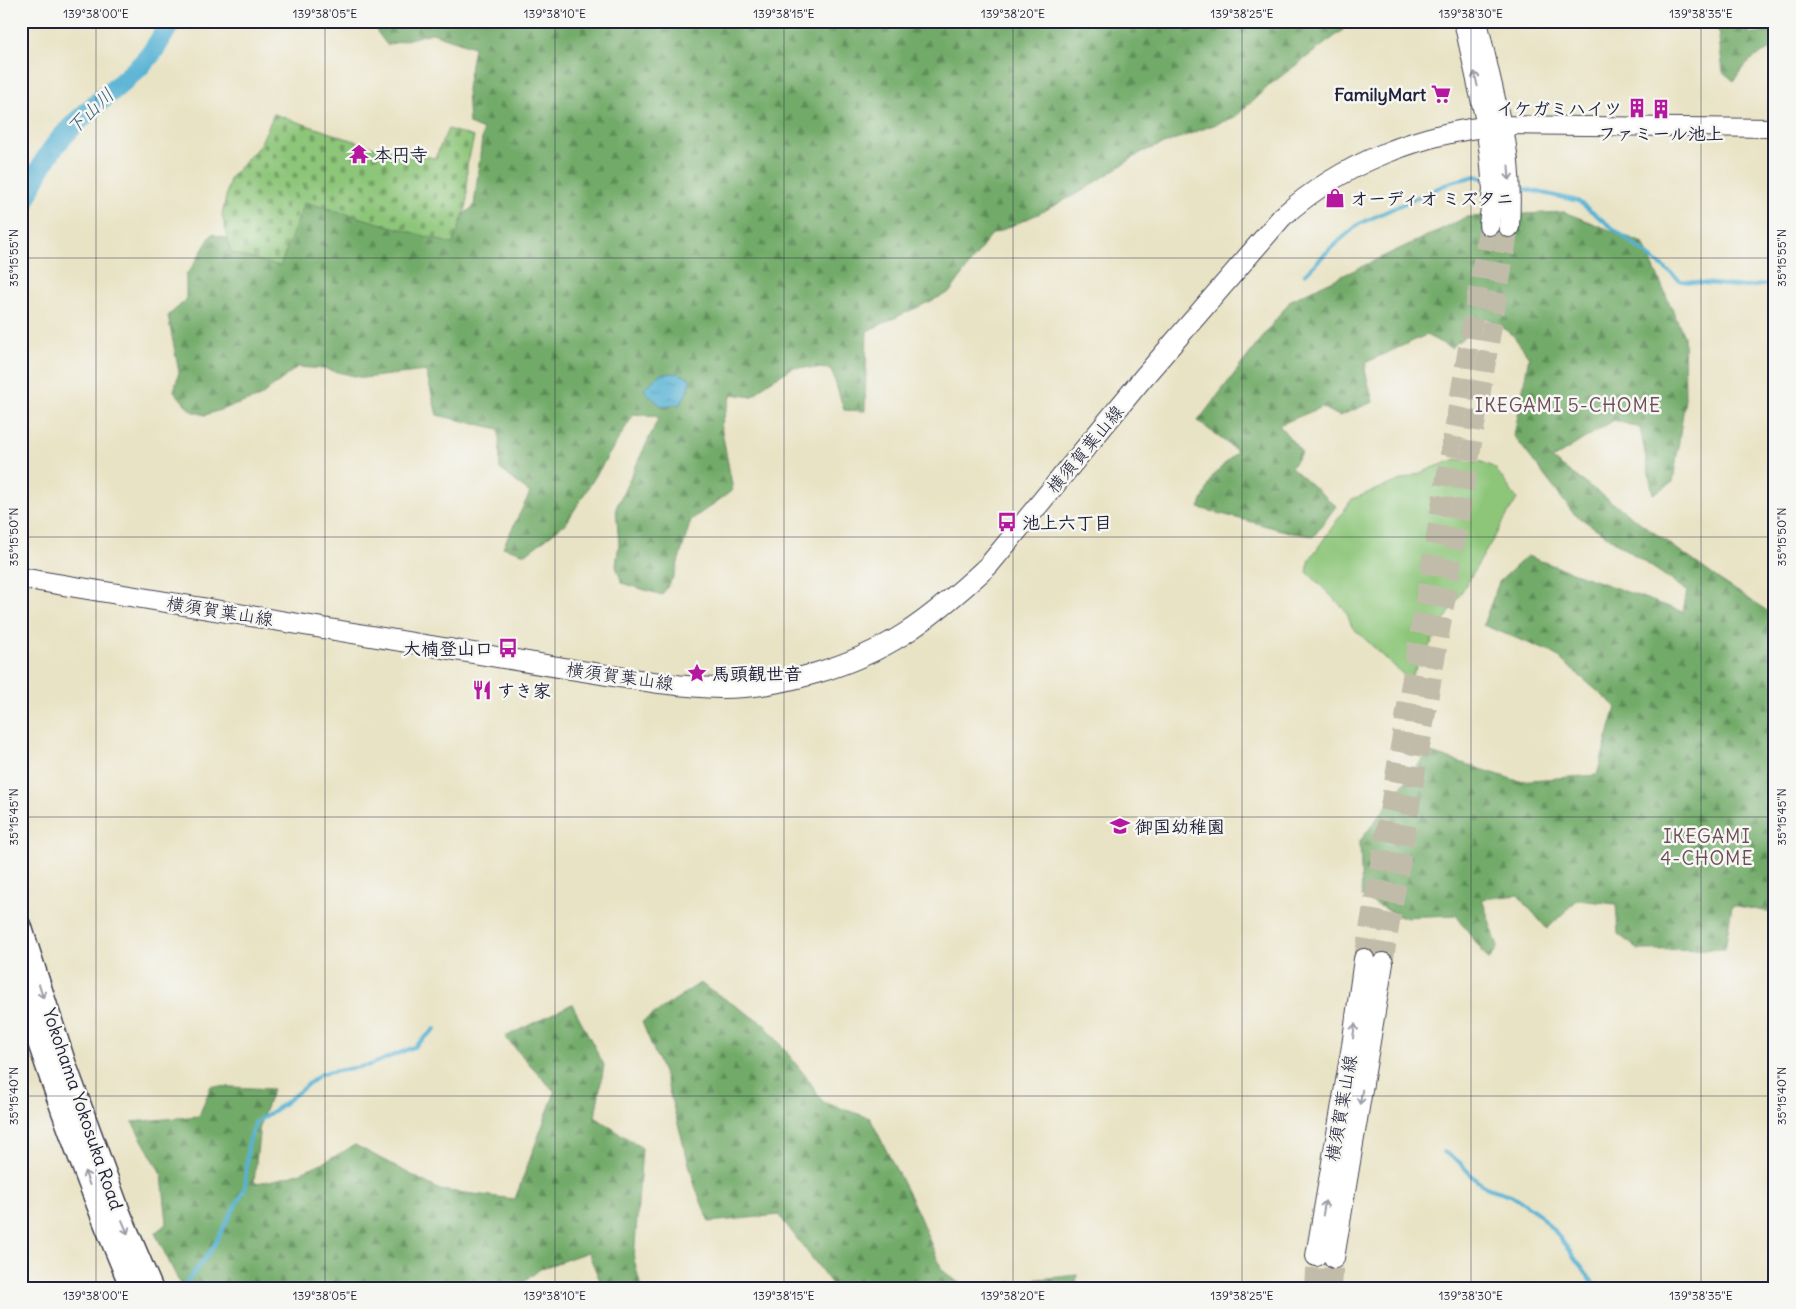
<svg xmlns="http://www.w3.org/2000/svg" width="1796" height="1309" font-family="Delius,'Klee One',sans-serif">
<defs>
<pattern id="forest-firs" width="22" height="20" patternUnits="userSpaceOnUse" patternTransform="scale(1.25)"><rect width="22" height="20" fill="#72ab69"/><path d="M5 1l3.5 6h-7zM16 11l3.5 6h-7z" fill="#5d8b58"/></pattern>
<pattern id="cemetery-stones" width="16" height="16" patternUnits="userSpaceOnUse" patternTransform="scale(1.25)"><rect width="16" height="16" fill="#8dc679"/><path d="M2 7V4a2 2 0 0 1 4 0v3zM10 15v-3a2 2 0 0 1 4 0v3z" fill="#73a064"/></pattern>
<pattern id="water-ripples" width="26" height="14" patternUnits="userSpaceOnUse" patternTransform="scale(1.25)"><rect width="26" height="14" fill="#56b2d4"/><path d="M2 4q2-2 4 0t4 0M15 11q2-2 4 0t4 0" fill="none" stroke="#4790ad"/></pattern>
</defs>
<rect width="100%" height="100%" fill="#f6f6f2"/>
<filter id="ink" filterUnits="userSpaceOnUse"><feTurbulence type="fractalNoise" baseFrequency=".02" numOctaves="2"/><feDisplacementMap in="SourceGraphic" scale="10" xChannelSelector="R" yChannelSelector="G"/><feConvolveMatrix kernelMatrix="1 2 1 2 8 2 1 2 1" color-interpolation-filters="sRGB"/></filter>
<filter id="wash" filterUnits="userSpaceOnUse"><feTurbulence type="fractalNoise" baseFrequency=".0096" numOctaves="4" result="noise"/><feDisplacementMap in="SourceGraphic" scale="20" xChannelSelector="R" yChannelSelector="G"/><feGaussianBlur stdDeviation="1.12" result="paint"/><feColorMatrix in="noise" values="0 0 0 0 0 0 0 0 0 0 0 0 0 0 0 0 0 1.4 0 .05"/><feComposite in="paint" operator="in"/></filter>
<g filter="url(#wash)">
<rect width="100%" height="100%" fill="#e9e3c5"/>
<!-- green -->
<polygon fill="#8dc679" stroke="#58745a" points="1456,459 1482,462 1495,468 1517,499 1409,680 1352,627 1346,611 1307,572 1310,559 1352,499"/>
<!-- forest -->
<g fill="url(#forest-firs)" stroke="#4a6652">
<polygon points="369,21 1349,21 1342,31 1272,83 1235,117 1142,152 1082,191 1038,214 991,235 950,292 867,331 865,411 844,410 831,369 794,367 767,383 752,397 732,394 721,426 733,490 691,520 674,576 662,595 622,583 616,566 619,544 616,508 659,417 634,414 567,522 526,554 503,547 530,493 500,469 499,429 437,415 426,371 363,378 325,369 297,367 260,397 205,415 191,411 174,391 179,372 168,316 186,300 186,274 191,269 212,234 252,246 304,196 450,226 474,206 483,130 469,124 467,89 474,47 432,33 387,45"/>
<path d="M1717,21H1748L1749,34L1775,29V47C1753,58 1747,59 1734,81L1723,72Z"/>
<polygon points="1564,212 1643,243 1684,336 1685,399 1673,482 1653,494 1640,428 1614,420 1552,459 1720,580 1775,616 1775,913 1732,905 1725,949 1639,950 1618,934 1616,904 1577,900 1547,929 1518,895 1482,899 1498,947 1489,960 1456,915 1401,917 1362,897 1360,841 1428,752 1518,781 1597,775 1616,707 1553,653 1483,625 1499,582 1527,556 1683,612 1687,591 1573,513 1514,436 1529,357 1512,334 1486,318 1451,348 1426,335 1367,362 1365,370 1373,402 1339,416 1322,407 1279,425 1302,453 1291,467 1336,506 1314,536 1293,533 1199,508 1213,476 1237,451 1198,421 1291,300 1467,217"/>
<polygon points="700,983 764,1024 808,1079 823,1102 870,1118 918,1213 942,1270 964,1287 1077,1275 1076,1288 835,1288 779,1215 709,1222 695,1186 666,1080 642,1022"/>
<path d="M572,1004L604,1065L595,1117L642,1148L634,1259L641,1288H603L588,1252L540,1269L517,1288H182L155,1233L167,1223L162,1175L132,1122L199,1116L211,1086L273,1089L260,1124L254,1183C291,1180 324,1163 355,1145L440,1190L515,1199L555,1092L505,1037Z"/>
</g>
<!-- cemetery -->
<polygon fill="url(#cemetery-stones)" stroke="#58745a" points="274,114 369,146 435,158 448,129 474,137 467,166 467,205 453,244 305,202 280,266 231,253 222,215 230,178 260,145"/>
<!-- water -->
<polygon fill="url(#water-ripples)" stroke="#3c6a88" points="677,373 690,378 688,390 680,404 662,406 648,395 644,389 660,374"/>
<g fill="none" stroke-linecap="round" stroke-linejoin="round">
<!-- stream -->
<g stroke="#56b2d4" stroke-width="4">
<polyline points="1516,187 1578,201 1681,281 1747,287 1775,283"/>
<polyline points="1305,274 1332,247 1359,224 1451,182 1476,176 1485,179"/>
<polyline points="1444,1152 1458,1161 1477,1181 1488,1188 1511,1195 1539,1214 1559,1237 1597,1288"/>
<polyline points="182,1288 212,1249 245,1188 248,1146 255,1123 282,1105 321,1074 370,1065 414,1047 435,1029"/>
</g>
<!-- river -->
<path stroke="#56b2d4" stroke-width="21" d="M21,210C31,186 41,163 57,143C82,113 113,92 141,65C154,53 162,36 171,21"/>
</g>
</g>
<g filter="url(#ink)">
<g fill="none" stroke-linecap="round" stroke-linejoin="round">
<!-- primary-tunnel -->
<g stroke="#c1bca9" stroke-width="20" stroke-dasharray="20 10" stroke-linecap="butt">
<polyline points="1364,959 1489,225"/>
<polyline points="1383,963 1509,227"/>
<polyline points="1314,1288 1316,1256"/>
<polyline points="1332,1288 1334,1258"/>
</g>
<defs>
<g id="secondary">
<polyline points="1463,21 1486,126"/>
<polyline points="1478,21 1502,125 1775,128"/>
</g>
<g id="primary">
<polyline points="1486,126 1490,155 1493,190 1489,225"/>
<path d="M21,578L582,671C628,678 674,687 721,688C781,688 854,666 904,634C935,614 962,590 989,565L1143,378L1282,217C1342,163 1422,132 1502,125C1510,159 1511,192 1509,227"/>
<polyline points="1316,1256 1352,1046 1364,959"/>
<polyline points="1334,1258 1383,963"/>
</g>
<g id="highway">
<polyline points="21,928 65,1065 120,1215 151,1288"/>
<path d="M21,988C54,1090 90,1190 132,1288"/>
</g>
</defs>
<!-- secondary casing -->
<use href="#secondary" stroke="#403f50" stroke-width="20"/>
<!-- primary casing -->
<use href="#primary" stroke="#403f50" stroke-width="22"/>
<!-- highway casing -->
<use href="#highway" stroke="#403f50" stroke-width="25"/>
<!-- secondary -->
<use href="#secondary" stroke="#fff" stroke-width="18"/>
<!-- primary -->
<use href="#primary" stroke="#fff" stroke-width="20"/>
<!-- highway -->
<use href="#highway" stroke="#fff" stroke-width="22"/>
</g>
<!-- one-way arrows -->
<defs><path id="oneway-shaft" d="M-6 0H5M1.5-3L5.5 0L1.5 3" fill="none" stroke-width="1.6" stroke-linecap="round" stroke-linejoin="round" transform="scale(1.25)"/></defs>
<g stroke="#9c9ca7">
<use href="#oneway-shaft" transform="translate(1476 79) rotate(-102)"/>
<use href="#oneway-shaft" transform="translate(1509 173) rotate(86)"/>
<use href="#oneway-shaft" transform="translate(41 991) rotate(72)"/>
<use href="#oneway-shaft" transform="translate(1354 1031) rotate(-82)"/>
<use href="#oneway-shaft" transform="translate(1361 1097) rotate(100)"/>
<use href="#oneway-shaft" transform="translate(87 1178) rotate(-110)"/>
<use href="#oneway-shaft" transform="translate(1324 1208) rotate(-81)"/>
<use href="#oneway-shaft" transform="translate(125 1227) rotate(67)"/>
</g>
</g>
<!-- ticks -->
<path fill="none" stroke="#22223b" stroke-width="1" stroke-opacity="0.45" d="M96,21V1288M325,21V1288M555,21V1288M784,21V1288M1013,21V1288M1242,21V1288M1471,21V1288M1701,21V1288M21,258H1775M21,537H1775M21,817H1775M21,1096H1775"/>
<!-- icons -->
<defs>
<symbol id="supermarket-bare" viewBox="-9 -9 18 18"><path d="M-6-5.5h2.5l.6 2H6L4.5 2H-2.5L-4.4-4H-6ZM-1.5 3.2a1.3 1.3 0 1 0 .1 0ZM3 3.2a1.3 1.3 0 1 0 .1 0Z" fill="#b5179e" stroke="#f6f6f2" stroke-width="2.5" paint-order="stroke"/></symbol>
<symbol id="building-bare" viewBox="-9 -9 18 18"><path d="M-4-6H4V6H1V3H-1V6H-4ZM-2.5-4.3h1.7v1.8h-1.7ZM.8-4.3h1.7v1.8H.8ZM-2.5-1h1.7V.8h-1.7ZM.8-1h1.7V.8H.8Z" fill="#b5179e" stroke="#f6f6f2" stroke-width="2.5" paint-order="stroke"/></symbol>
<symbol id="temple-bare" viewBox="-9 -9 18 18"><path d="M0-6L5-2H3V0L6.5 2.5H4V6H1.5V3h-3V6H-4V2.5H-6.5L-3 0V-2H-5Z" fill="#b5179e" stroke="#f6f6f2" stroke-width="2.5" paint-order="stroke"/></symbol>
<symbol id="shop-bare" viewBox="-9 -9 18 18"><path d="M-5-2.5h2.3a2.7 3.5 0 0 1 5.4 0H5L5.5 6h-11ZM-1.5-2.5h3a1.5 2.3 0 0 0-3 0Z" fill="#b5179e" stroke="#f6f6f2" stroke-width="2.5" paint-order="stroke"/></symbol>
<symbol id="bus-bare" viewBox="-9 -9 18 18"><path d="M-5-6H5V4H4V6H2V4H-2V6H-4V4H-5ZM-3.5-4V0h7V-4ZM-3.5 1.2v1.5H-2V1.2ZM2 1.2v1.5H3.5V1.2Z" fill="#b5179e" stroke="#f6f6f2" stroke-width="2.5" paint-order="stroke"/></symbol>
<symbol id="sight-bare" viewBox="-9 -9 18 18"><path d="M0-6L1.8-2.2L6-1.7L2.9 1.2L3.7 5.4L0 3.3L-3.7 5.4L-2.9 1.2L-6-1.7L-1.8-2.2Z" fill="#b5179e" stroke="#f6f6f2" stroke-width="2.5" paint-order="stroke"/></symbol>
<symbol id="restaurant-bare" viewBox="-9 -9 18 18"><path d="M-5-6h1v4h1v-4h1v4h1v-4h1v5L-1.5 .5V6h-2V.5L-5-1ZM5-6V6H3V1.5H1.5Q1.5-4 5-6Z" fill="#b5179e" stroke="#f6f6f2" stroke-width="2.5" paint-order="stroke"/></symbol>
<symbol id="school-bare" viewBox="-9 -9 18 18"><path d="M0-5L7-2L0 1L-7-2ZM-4 1L0 2.5L4 1V4Q0 6-4 4Z" fill="#b5179e" stroke="#f6f6f2" stroke-width="2.5" paint-order="stroke"/></symbol>
</defs>
<g fill-rule="evenodd">
<use href="#supermarket-bare" x="1427" y="80" width="28" height="28"/>
<use href="#building-bare" x="1623" y="94" width="28" height="28"/>
<use href="#building-bare" x="1647" y="95" width="28" height="28"/>
<use href="#temple-bare" x="345" y="140" width="28" height="28"/>
<use href="#shop-bare" x="1321" y="184" width="28" height="28"/>
<use href="#bus-bare" x="993" y="508" width="28" height="28"/>
<use href="#bus-bare" x="494" y="634" width="28" height="28"/>
<use href="#sight-bare" x="683" y="659" width="28" height="28"/>
<use href="#restaurant-bare" x="468" y="676" width="28" height="28"/>
<use href="#school-bare" x="1106" y="812" width="28" height="28"/>
</g>
<g text-anchor="middle" dominant-baseline="central" stroke-width="5" stroke-linejoin="round" paint-order="stroke">
<!-- poi labels -->
<g font-size="18" font-weight="bold" fill="#22223b" stroke="#f6f6f2" text-anchor="start">
<text x="1426" y="94" text-anchor="end">FamilyMart</text>
<text x="1622" y="108" text-anchor="end">イケガミハイツ</text>
<text x="1661" y="133" text-anchor="middle">ファミール池上</text>
<text x="374" y="154">本円寺</text>
<text x="1350" y="198">オーディオ ミズタニ</text>
<text x="1022" y="522">池上六丁目</text>
<text x="493" y="648" text-anchor="end">大楠登山口</text>
<text x="712" y="673">馬頭観世音</text>
<text x="497" y="690">すき家</text>
<text x="1135" y="826">御国幼稚園</text>
</g>
<!-- street labels -->
<g font-size="18" fill="#22223b" stroke="#f6f6f2">
<text transform="translate(1085 449) rotate(-50)">横須賀葉山線</text>
<text transform="translate(220 611) rotate(9)">横須賀葉山線</text>
<text transform="translate(620 676) rotate(8)">横須賀葉山線</text>
<text transform="translate(1341 1108) rotate(-80)">横須賀葉山線</text>
<text transform="translate(83 1109) rotate(71)">Yokohama Yokosuka Road</text>
</g>
<!-- water labels -->
<g font-size="19" font-style="italic" fill="#375c78" stroke="#f6f6f2">
<text transform="translate(90 111) rotate(-44)">下山川</text>
</g>
<!-- neighbourhood labels -->
<g font-size="19" letter-spacing="1" fill="#6d4d59" stroke="#f6f6f2">
<text x="1568" y="405">IKEGAMI 5-CHOME</text>
<text x="1707" y="836">IKEGAMI<tspan x="1707" dy="22">4-CHOME</tspan></text>
</g>
</g>
<!-- margin -->
<rect width="1796" height="1309" fill="none" stroke="#f6f6f2" stroke-width="55"/>
<rect x="28" y="28" width="1740" height="1254" fill="none" stroke="#22223b" stroke-width="2"/>
<g font-size="12" text-anchor="middle" fill="#22223b">
<text x="96" y="18">139°38'00"E</text>
<text x="325" y="18">139°38'05"E</text>
<text x="555" y="18">139°38'10"E</text>
<text x="784" y="18">139°38'15"E</text>
<text x="1013" y="18">139°38'20"E</text>
<text x="1242" y="18">139°38'25"E</text>
<text x="1471" y="18">139°38'30"E</text>
<text x="1701" y="18">139°38'35"E</text>
<text transform="translate(14 258) rotate(-90)" y="4">35°15'55"N</text>
<text transform="translate(1782 258) rotate(-90)" y="4">35°15'55"N</text>
<text transform="translate(14 537) rotate(-90)" y="4">35°15'50"N</text>
<text transform="translate(1782 537) rotate(-90)" y="4">35°15'50"N</text>
<text transform="translate(14 817) rotate(-90)" y="4">35°15'45"N</text>
<text transform="translate(1782 817) rotate(-90)" y="4">35°15'45"N</text>
<text transform="translate(14 1096) rotate(-90)" y="4">35°15'40"N</text>
<text transform="translate(1782 1096) rotate(-90)" y="4">35°15'40"N</text>
<text x="96" y="1300">139°38'00"E</text>
<text x="325" y="1300">139°38'05"E</text>
<text x="555" y="1300">139°38'10"E</text>
<text x="784" y="1300">139°38'15"E</text>
<text x="1013" y="1300">139°38'20"E</text>
<text x="1242" y="1300">139°38'25"E</text>
<text x="1471" y="1300">139°38'30"E</text>
<text x="1701" y="1300">139°38'35"E</text>
</g>
</svg>
